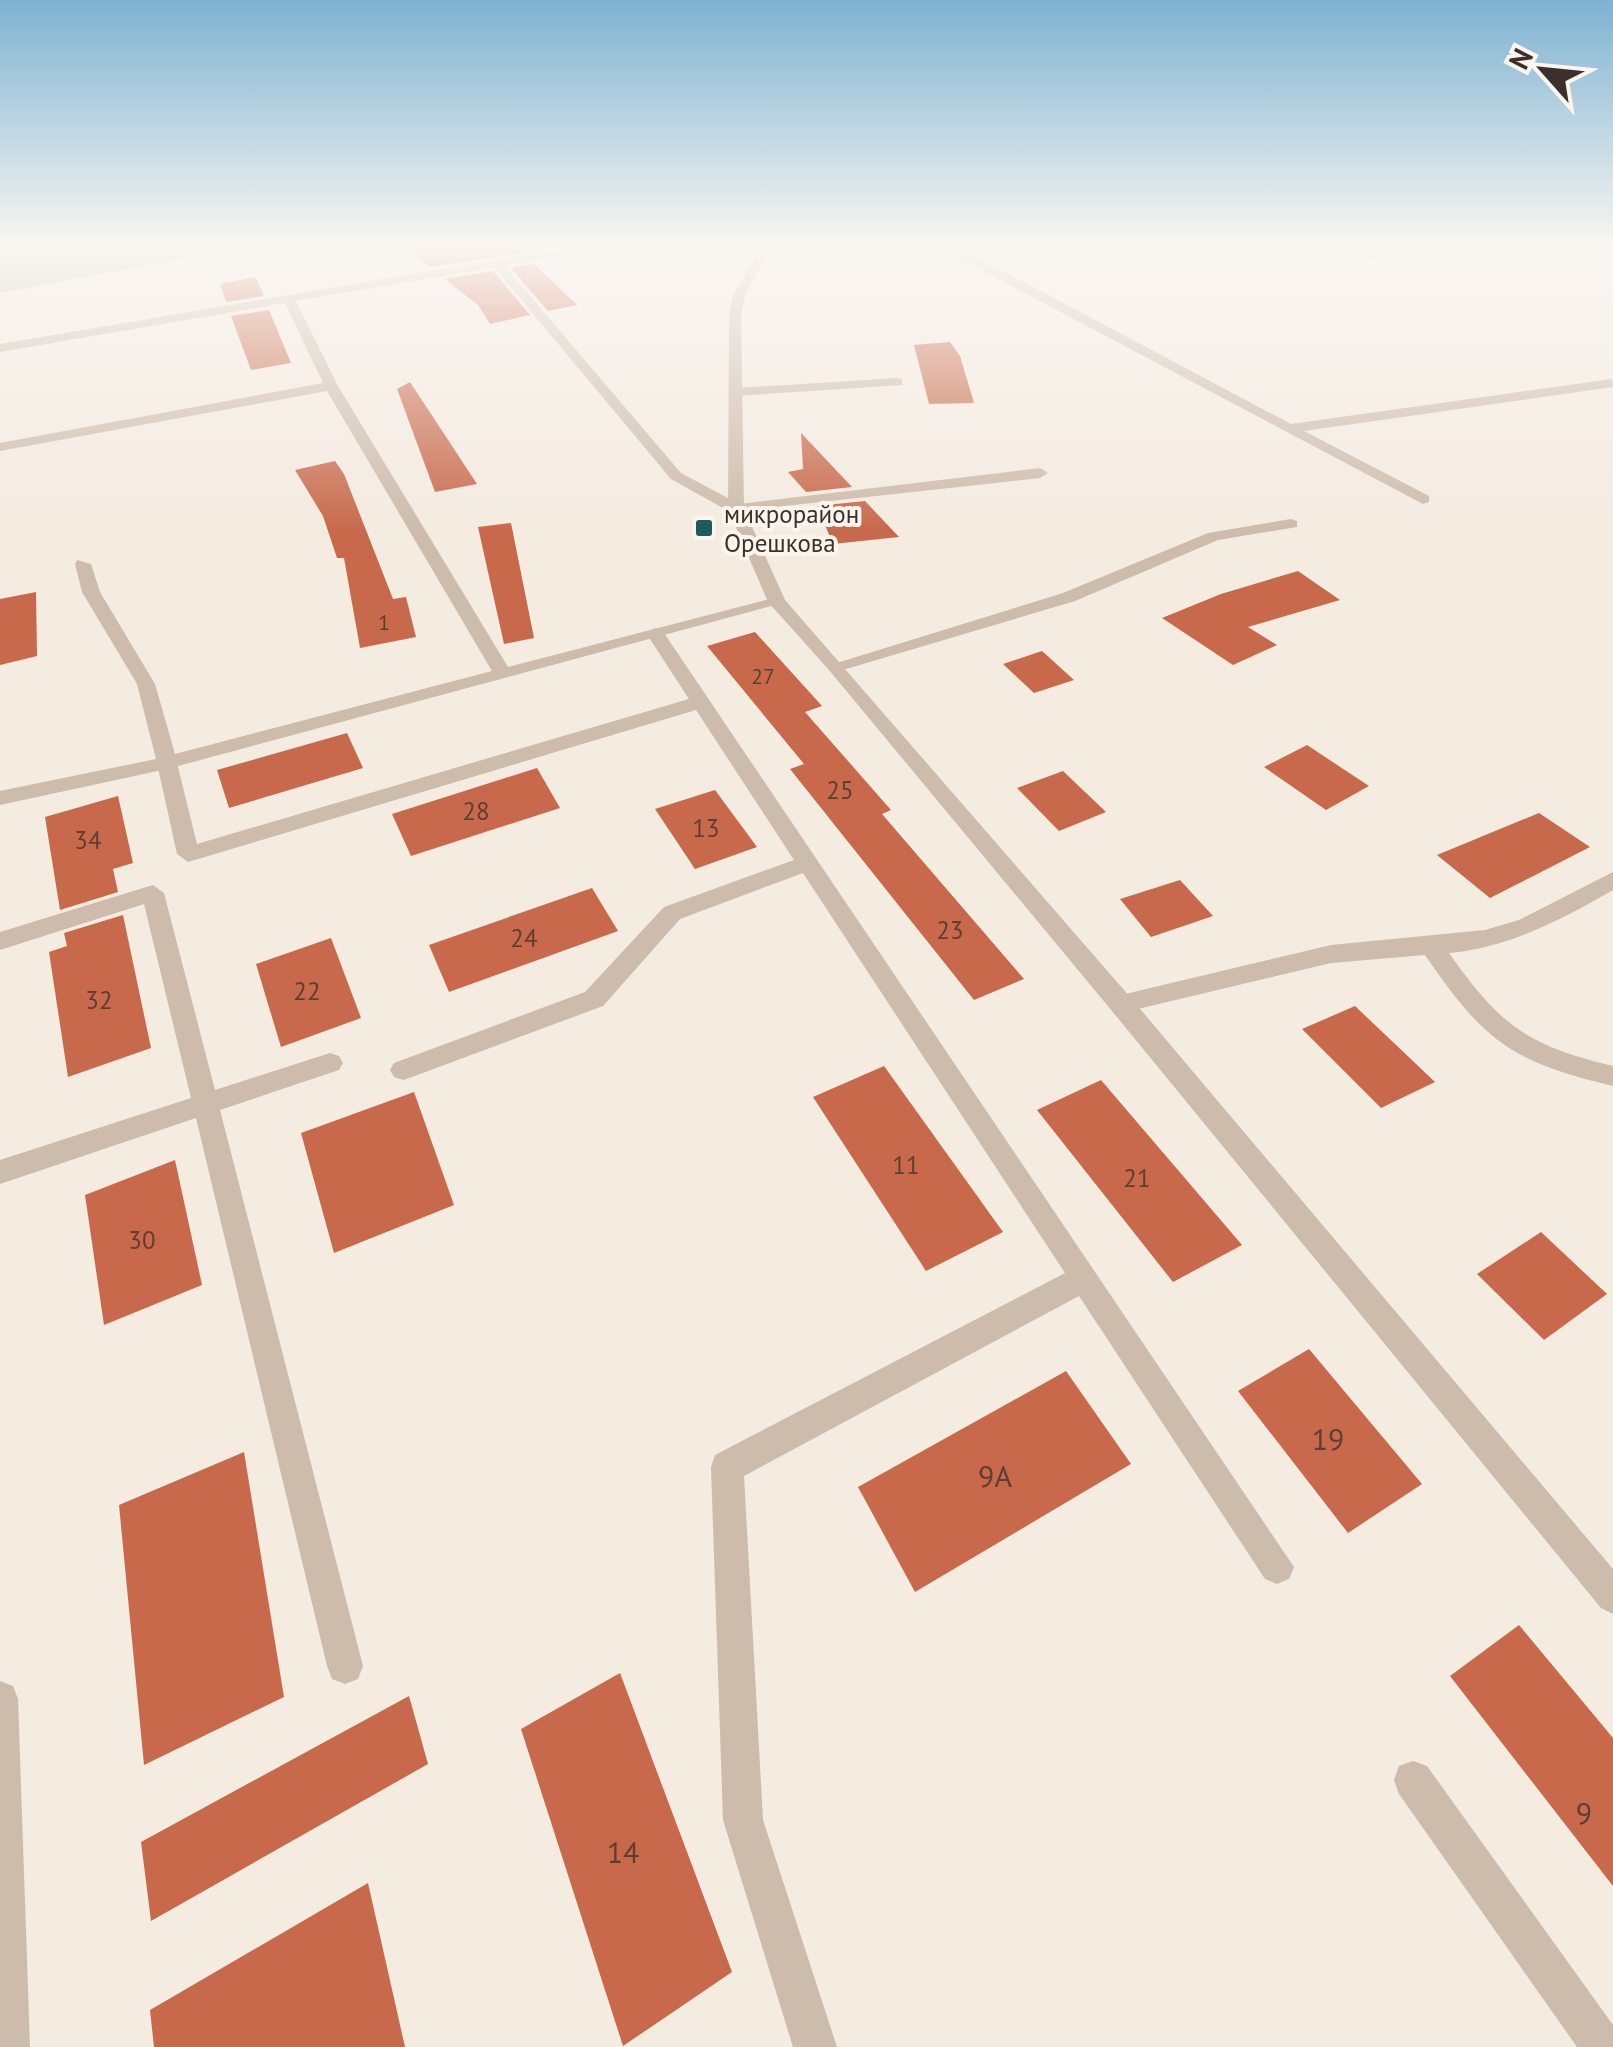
<svg xmlns="http://www.w3.org/2000/svg" width="1613" height="2047" font-family="'PT Sans',sans-serif">
<rect width="100%" height="100%" fill="#f4ebe1"/>
<!-- green -->
<g fill="#b8c4a0">
<polygon points="0,246 250,246 0,293"/>
<polygon points="1283,246 1427,246 1376,259 1286,251"/>
</g>
<!-- building -->
<g fill="#c8694b">
<polygon points="404,246 515,246 522,253 430,267"/>
<polygon points="534,264 577,305 548,311 511,268"/>
<polygon points="493,271 530,315 490,324 478,305 445,279"/>
<polygon points="256,277 264,296 226,302 220,284"/>
<polygon points="269,310 291,363 251,370 231,316"/>
<polygon points="950,342 960,356 974,403 929,404 914,345"/>
<polygon points="410,382 477,484 435,492 397,389"/>
<polygon points="801,433 852,487 806,492 788,472 803,469"/>
<polygon points="335,461 344,474 393,599 406,597 416,637 360,648 344,558 337,558 323,516 295,470"/>
<polygon points="865,501 899,537 833,544 817,506"/>
<polygon points="511,523 534,638 504,644 478,527"/>
<polygon points="1298,571 1340,600 1248,627 1277,645 1233,665 1162,618 1221,594"/>
<polygon points="36,592 37,656 0,665 0,599"/>
<polygon points="755,632 822,706 805,712 891,810 882,814 1024,979 974,1000 790,769 804,764 707,646"/>
<polygon points="1042,651 1074,680 1034,693 1003,664"/>
<polygon points="347,733 363,768 229,808 217,770"/>
<polygon points="1307,745 1369,786 1326,810 1264,767"/>
<polygon points="537,768 560,808 411,856 392,814"/>
<polygon points="1063,771 1106,812 1059,831 1017,788"/>
<polygon points="715,790 757,847 695,869 655,809"/>
<polygon points="118,796 133,863 113,869 118,892 60,910 45,817"/>
<polygon points="1539,813 1590,847 1490,898 1437,855"/>
<polygon points="1180,880 1213,916 1151,937 1120,899"/>
<polygon points="592,888 618,931 449,992 429,945"/>
<polygon points="123,915 151,1048 68,1077 49,952 67,946 64,933"/>
<polygon points="331,938 361,1018 281,1047 256,964"/>
<polygon points="1355,1006 1435,1082 1381,1108 1302,1029"/>
<polygon points="884,1066 1003,1232 926,1271 813,1097"/>
<polygon points="1101,1080 1242,1245 1173,1282 1037,1110"/>
<polygon points="414,1092 454,1205 334,1253 301,1133"/>
<polygon points="175,1160 202,1285 104,1325 85,1195"/>
<polygon points="1541,1232 1607,1294 1544,1340 1477,1274"/>
<polygon points="1309,1349 1422,1484 1348,1533 1238,1391"/>
<polygon points="1066,1371 1131,1464 915,1592 858,1487"/>
<polygon points="244,1452 284,1697 144,1765 119,1505"/>
<polygon points="1519,1625 1613,1738 1613,1886 1450,1676"/>
<polygon points="620,1673 732,1972 623,2046 521,1729"/>
<polygon points="409,1696 428,1764 151,1921 141,1842"/>
<polygon points="368,1883 405,2047 154,2047 150,2010"/>
</g>
<g fill="none" stroke-linecap="round" stroke-linejoin="round">
<!-- service -->
<g fill="#cdbbac" fill-rule="evenodd">
<path d="M591,246H617L0,352V344C197,312 393,275 591,246Z"/>
<polygon points="936,246 950,246 1007,273 1291,424 1612,379 1613,387 1304,431 1429,496 1429,502 1423,504"/>
<polygon points="655,628 664,633 1294,1567 1289,1579 1277,1584 1265,1579 1079,1296 744,1476 763,1820 837,2047 793,2047 723,1820 711,1467 715,1455 1065,1273 803,873 680,919 603,1006 412,1077 403,1080 394,1077 390,1070 394,1063 585,992 664,907 794,860 696,710 188,862 177,854 157,763 167,757 177,763 197,844 689,699 646,633"/>
<polygon points="153,885 164,893 215,1090 330,1053 339,1056 343,1063 339,1070 220,1110 363,1666 358,1679 345,1684 332,1679 327,1666 196,1118 0,1184 0,1160 191,1098 144,904 0,950 0,932"/>
<polygon points="1413,1761 1427,1766 1613,2025 1613,2047 1577,2047 1399,1794 1394,1780 1399,1766"/>
</g>
<!-- minor -->
<g fill="#cdbbac" fill-rule="evenodd">
<polygon points="494,263 502,263 681,473 739,504 1040,468 1048,473 1040,478 730,512 671,479 494,267"/>
<polygon points="290,297 296,301 338,386 508,667 777,597 786,602 167,769 0,805 0,791 156,759 137,684 82,592 75,564 77,560 91,564 100,592 155,684 175,754 492,671 327,391 0,451 0,443 323,383 284,301"/>
<polygon points="897,378 902,379 902,385 736,396 729,392 736,388"/>
<polygon points="1291,519 1297,521 1297,527 1218,540 1075,601 843,670 829,670 827,666 1063,593 1208,533"/>
<path d="M1613,872V890C1561,920 1510,947 1449,953C1500,1025 1526,1045 1613,1066V1086C1511,1062 1484,1041 1425,955L1331,963L1121,1013L1112,1011L1109,1004L1112,997L1121,995L1331,945L1485,930L1519,920Z"/>
<polygon points="0,1681 13,1686 18,1699 30,2047 0,2047"/>
</g>
<!-- tertiary -->
<polygon fill="#cdbbac" fill-rule="evenodd" points="762,246 773,246 746,293 741,313 744,509 785,600 1130,997 1613,1569 1613,1614 1601,1608 1112,1011 829,670 768,602 728,509 729,313 734,293"/>
</g>
<!-- sky -->
<linearGradient id="sky" x2="0" y2="1"><stop stop-color="#7eb2d2"/><stop offset="0.46" stop-color="#faf6f2"/><stop offset="1" stop-color="#faf6f2" stop-opacity="0"/></linearGradient>
<rect width="1613" height="532" fill="url(#sky)"/>
<!-- markers -->
<rect fill="#1f5a5e" stroke="#fbf5ee" stroke-width="4" x="694" y="518" width="20" height="20" rx="5"/>
<g text-anchor="middle" dominant-baseline="central" stroke-width="8" stroke-linejoin="round" paint-order="stroke">
<!-- far-number labels -->
<g font-size="22" fill="#5e3e33">
<text x="384" y="622">1</text>
<text x="763" y="676">27</text>
</g>
<!-- far-poi labels -->
<g font-size="25" fill="#3b302b" stroke="#fbf5ee" text-anchor="start">
<text x="724" y="514">микрорайон<tspan x="724" dy="29">Орешкова</tspan></text>
</g>
<!-- number labels -->
<g font-size="25" fill="#5e3e33">
<text x="840" y="790">25</text>
<text x="476" y="811">28</text>
<text x="706" y="828">13</text>
<text x="88" y="840">34</text>
<text x="950" y="930">23</text>
<text x="524" y="938">24</text>
<text x="307" y="991">22</text>
<text x="99" y="1000">32</text>
<text x="906" y="1165">11</text>
<text x="1137" y="1178">21</text>
<text x="142" y="1240">30</text>
</g>
<!-- near-number labels -->
<g font-size="30" fill="#5e3e33">
<text x="1328" y="1438">19</text>
<text x="995" y="1475">9А</text>
<text x="1584" y="1812">9</text>
<text x="623" y="1851">14</text>
</g>
</g>
<!-- north arrow -->
<g transform="translate(1543 70) rotate(297)" stroke="#fbf5ee" stroke-width="8" paint-order="stroke">
<path d="M0-8L18 38L0 25L-18 38Z" fill="#3b302b"/>
<text y="-15" font-size="28" font-weight="bold" text-anchor="middle" fill="#3b302b">N</text>
</g>
</svg>
